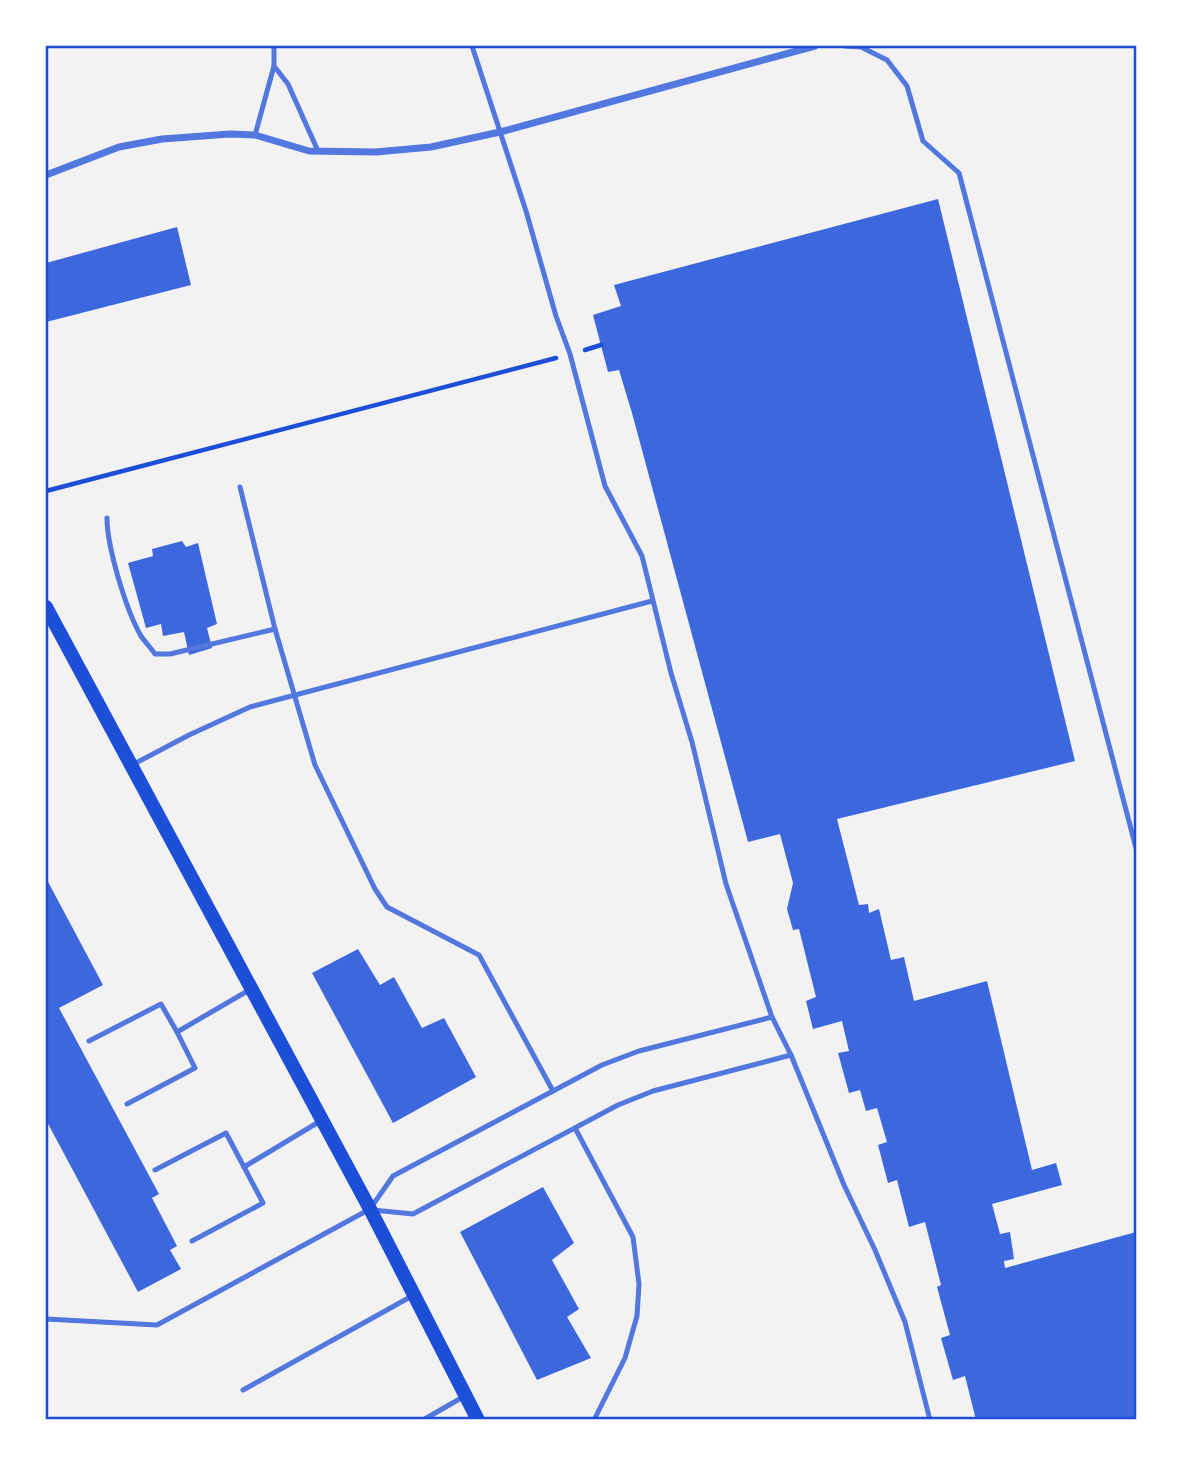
<svg xmlns="http://www.w3.org/2000/svg" width="1182" height="1465" font-family="'Titillium Web',sans-serif">
<rect width="100%" height="100%" fill="#f2f2f2"/>
<!-- building -->
<g fill="#3d67dc">
<polygon points="938,199 1075,761 837,819 859,905 868,904 869,913 879,909 891,960 904,957 914,1001 987,981 1032,1170 1056,1163 1062,1185 992,1204 1000,1234 1010,1232 1014,1259 1004,1261 1005,1268 1136,1232 1136,1420 976,1420 965,1376 953,1380 941,1338 950,1335 937,1287 941,1285 925,1222 909,1227 897,1180 888,1183 878,1145 887,1142 877,1108 866,1111 860,1090 849,1093 838,1053 849,1051 842,1021 813,1029 806,1001 816,997 799,929 793,930 787,909 793,883 780,834 748,842 632,413 619,370 608,372 593,315 621,306 614,285"/>
<polygon points="177,227 191,285 46,322 46,263"/>
<polygon points="182,541 186,547 198,543 217,624 207,628 212,648 189,655 184,632 163,636 161,624 146,628 128,563 153,556 152,549"/>
<polygon points="46,878 103,985 59,1008 159,1194 152,1198 177,1246 170,1250 181,1269 138,1292 46,1120"/>
<polygon points="358,949 380,985 394,977 422,1028 444,1018 476,1077 393,1123 312,973"/>
<polygon points="543,1187 574,1243 552,1260 579,1309 567,1317 591,1358 537,1380 460,1232"/>
</g>
<g fill="none" stroke-linecap="round" stroke-linejoin="round">
<!-- path -->
<g stroke="#1d4ed8" stroke-width="4.5">
<polyline points="585,350 601,345"/>
<polyline points="46,491 556,358"/>
</g>
<!-- service -->
<g stroke="#5277de" stroke-width="5">
<polyline points="472,46 526,211 556,316 570,354 605,486 642,556 671,673 692,742 726,884 772,1017 791,1055 844,1185 875,1250 905,1322 930,1420"/>
<polyline points="845,46 861,47 887,60 907,86 923,141 959,173 1136,848"/>
<polyline points="274,66 288,84 318,151"/>
<polyline points="255,135 274,66 274,46"/>
<polyline points="240,487 275,629 315,765 375,889 387,907 479,955 553,1091"/>
<path d="M107,518C107,547 126,610 141,636C145,642 151,648 155,654H170L275,629"/>
<polyline points="134,764 189,735 250,707 652,601"/>
<polyline points="89,1041 161,1004 177,1032 251,989"/>
<polyline points="127,1104 195,1068 177,1032"/>
<polyline points="575,1128 633,1237 639,1284 637,1316 625,1358 594,1420"/>
<polyline points="155,1170 226,1133 244,1167 322,1120"/>
<polyline points="373,1210 413,1214 618,1105 653,1091 791,1055"/>
<polyline points="192,1241 263,1203 244,1167"/>
<polyline points="46,1319 157,1325 370,1209 393,1176 602,1065 639,1051 772,1017"/>
<polyline points="243,1390 412,1296"/>
<polyline points="423,1420 463,1397"/>
</g>
<!-- minor -->
<polyline stroke="#5277de" stroke-width="7" points="46,175 119,147 162,139 230,134 255,135 309,151 376,152 431,147 500,132 815,46"/>
<!-- secondary -->
<polyline stroke="#1d4ed8" stroke-width="14" points="46,607 370,1209 478,1420"/>
</g>
<!-- border -->
<rect width="1182" height="1465" fill="none" stroke="#ffffff" stroke-width="94"/>
<rect x="47" y="47" width="1088" height="1371" fill="none" stroke="#1d4ed8" stroke-width="2.5"/>
</svg>
